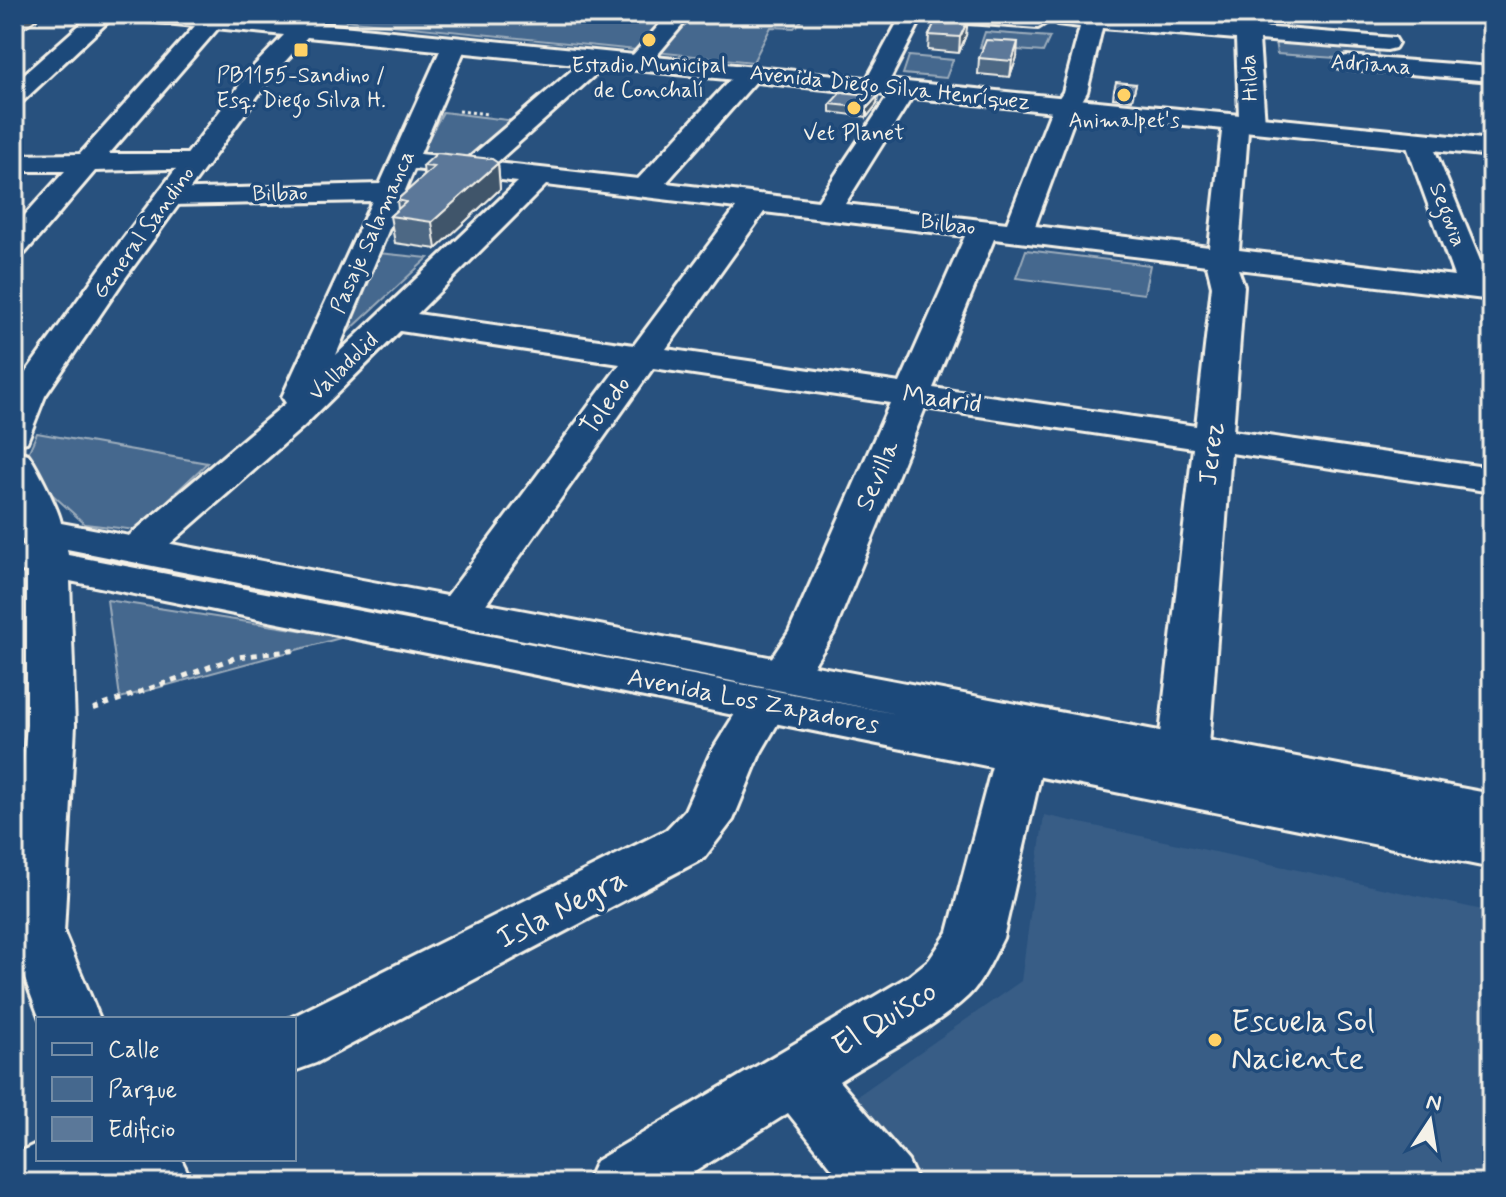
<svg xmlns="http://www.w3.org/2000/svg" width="1506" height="1197" font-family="Mynerve,sans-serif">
<rect width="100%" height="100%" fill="#28517e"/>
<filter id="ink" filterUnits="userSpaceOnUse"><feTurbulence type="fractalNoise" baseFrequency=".0125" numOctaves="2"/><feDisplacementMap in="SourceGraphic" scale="16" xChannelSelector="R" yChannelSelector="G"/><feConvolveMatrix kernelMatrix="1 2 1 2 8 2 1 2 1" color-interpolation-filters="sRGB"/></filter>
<g filter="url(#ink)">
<!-- built -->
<polygon fill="#375d86" points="1044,815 1492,912 1492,1183 925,1183 853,1099 1021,981"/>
<!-- green -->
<g fill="#45688e" stroke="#9cacbb" stroke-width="2">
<polygon points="315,14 832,14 828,19 805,17 794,28 771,27 753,62 313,17"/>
<polygon points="985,32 1050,37 1043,52 980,47"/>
<polygon points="1275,41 1377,48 1381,61 1277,54"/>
<polygon points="909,56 953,60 946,78 903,74"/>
<polygon points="443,112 515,121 472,157 421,152"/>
<polygon points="1026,250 1150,265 1144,294 1016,278"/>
<polygon points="378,253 428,258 336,343"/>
<polygon points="37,433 207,463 136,530 85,524 22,467"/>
<polygon points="107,600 344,637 120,698"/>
</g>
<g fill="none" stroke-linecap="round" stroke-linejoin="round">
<defs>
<g id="minor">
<polygon points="92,14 116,14 23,101 14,103 14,83"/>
<polygon points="212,14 223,21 220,26 109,154 196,154 206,156 210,162 206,168 95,171 25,253 14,255 14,227 65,171 14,171 14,155 80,154 204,16"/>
<polygon points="669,14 692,14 647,67 631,67 627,62 631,57"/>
<polygon points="902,14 924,14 884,91 866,91 863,86"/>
<polygon points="928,14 1033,14 1046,16 1049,21 1038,28 939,21"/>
<path d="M1057,14H1105L1395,38L1398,43L1395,48L1387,50L1259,40L1265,124L1261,130L1248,131L1239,250L1454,276L1405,141L1409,135H1427L1431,141L1488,280H1492V300L1238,269L1244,286L1233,431L1492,468V492L1231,453L1206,786L1198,799L1180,804L1162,799L1154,786L1193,448L925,408L834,633L801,685L784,689L767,685L761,674L789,632L890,403L653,368L474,621L458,625L442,621L436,611L620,364L400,331L303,427L154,558L139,562L124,558L118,549L124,540L286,403L282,397L372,201L170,205L160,202L156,196L160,190L380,184L443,44L447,39H463L467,44L420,154L468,159L591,54H607L611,59L607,64L496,163L638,179L740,69H758L761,74L758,79L666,183L818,201L896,84H914L917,89L845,204L1007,223L1053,106L1063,92L1080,27L1057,24L1054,19ZM1102,28L1236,39L1239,116L1227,117L1223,123L1209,247L1035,226L1079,106L1087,92ZM414,169L518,182L336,355ZM546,185L736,208L634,345L417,314ZM764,212L965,236L900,383L666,349ZM994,239L1207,265L1212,286L1196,426L933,388Z"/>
<polygon points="1347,56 1492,67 1492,81 1339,68 1335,63 1339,58"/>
<polygon points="765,688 782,693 789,704 760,754 733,820 704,858 316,1063 294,1071 294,1019 288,1019 666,830 685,810 710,754 748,693"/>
<path d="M1020,738L1038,743L1045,755L1003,938C994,956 983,982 968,996C933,1029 879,1055 839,1081L908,1161L918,1183H844L788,1113L677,1183H586L596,1161L909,976L929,960L948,932L995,755L1002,743Z"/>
<polygon points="38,1143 38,1159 104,1159 94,1180 88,1183 14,1183 14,1155"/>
</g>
<g id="major">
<polygon points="134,14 212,14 302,22 1492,140 1492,156 307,37 272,76 123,281 45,396 27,442 14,445 14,389 100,269 254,66 284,35 145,21"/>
<path d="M14,450L28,454C36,465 59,510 61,523L1492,794V868L70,581L75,725L64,933L100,1019H40L14,950V864L27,725V572L14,570V544L24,546L23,540L14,538V514L19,515L14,504ZM67,549L897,714L68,555Z"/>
<polygon points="78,1159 181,1159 193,1183 75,1183"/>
</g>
</defs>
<!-- minor casing -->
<use href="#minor" stroke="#f4f1e8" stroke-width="6"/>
<!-- major casing -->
<use href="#major" stroke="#f4f1e8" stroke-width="6"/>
<!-- path-far1 -->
<polyline stroke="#f4f1e8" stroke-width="3" stroke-dasharray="3 3" stroke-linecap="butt" points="459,111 489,114"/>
<!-- path -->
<polyline stroke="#f4f1e8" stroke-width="5" stroke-dasharray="6 6" stroke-linecap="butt" points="93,709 237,657 298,650"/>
<!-- minor -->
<use href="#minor" fill="#1f4a7a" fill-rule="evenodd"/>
<!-- major -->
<use href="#major" fill="#1f4a7a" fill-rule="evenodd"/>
</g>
<!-- wall -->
<g fill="#4e6784" stroke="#f4f1e8" stroke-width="2">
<polygon points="14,14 36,14 37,19 24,28 14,28"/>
<polygon points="929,35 966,35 959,53 928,50"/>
<polygon points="1017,57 1010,77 978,74 979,58"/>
<polygon points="1136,84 1132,100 1113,98 1114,90"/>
<polygon points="830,104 877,104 867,117 830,112"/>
<polygon points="498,163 500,189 436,249 395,243 390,216 398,209 397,200 424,176 423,166"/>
</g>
<!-- shaded-wall -->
<g fill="#40546b" stroke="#f4f1e8" stroke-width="2">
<polygon points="20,14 36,14 37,19 24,28"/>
<polygon points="968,20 966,35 959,53 960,37"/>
<polygon points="1018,42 1017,57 1010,77 1012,61"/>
<polygon points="878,96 877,104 867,117 867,108"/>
<polygon points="498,163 500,189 436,249 432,222"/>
</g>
<!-- building -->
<g fill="#5b7899" stroke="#f4f1e8" stroke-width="2">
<polygon points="937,17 968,20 960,37 929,35"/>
<polygon points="986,40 1018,42 1012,61 979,58"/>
<polygon points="1116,82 1136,84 1134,92 1114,90"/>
<polygon points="841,92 878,96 867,108 830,104"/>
<polygon points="437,153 492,159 498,163 432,222 390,216 406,202 397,200 434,167 423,166"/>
</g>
</g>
<!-- markers -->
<g fill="#ffd166" stroke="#1f4a7a" stroke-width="3">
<circle cx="649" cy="40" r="8"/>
<rect x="293" y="42" width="16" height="16" rx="4"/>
<circle cx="1124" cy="95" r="8"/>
<circle cx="854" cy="108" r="8"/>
<circle cx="1215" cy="1040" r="8"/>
</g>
<g text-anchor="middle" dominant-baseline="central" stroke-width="7" stroke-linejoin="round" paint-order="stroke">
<!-- far-street labels -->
<g font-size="22" fill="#f4f1e8" stroke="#1f4a7a">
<text transform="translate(1371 65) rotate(4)">Adriana</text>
<text transform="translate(1250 78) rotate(-93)">Hilda</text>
<text transform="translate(890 88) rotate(6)">Avenida Diego Silva Henríquez</text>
<text transform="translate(280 194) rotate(-1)">Bilbao</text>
<text transform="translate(1447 215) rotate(69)">Segovia</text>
<text transform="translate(948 225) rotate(7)">Bilbao</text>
<text transform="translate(373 232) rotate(-66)">Pasaje Salamanca</text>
<text transform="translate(144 233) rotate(-54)">General Sandino</text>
<text transform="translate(344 367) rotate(-44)">Valladolid</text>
</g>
<!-- far-poi labels -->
<g font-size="22" fill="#f4f1e8" stroke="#1f4a7a">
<text x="649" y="66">Estadio Municipal<tspan x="649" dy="25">de Conchalí</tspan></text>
<text x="301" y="76">PB1155-Sandino /<tspan x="301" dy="25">Esq. Diego Silva H.</tspan></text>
<text x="1124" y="121">Animalpet's</text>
<text x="854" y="134">Vet Planet</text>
</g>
<!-- street labels -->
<g font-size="26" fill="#f4f1e8" stroke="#1f4a7a">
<text transform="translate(942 400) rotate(8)">Madrid</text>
<text transform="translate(606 406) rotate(-54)">Toledo</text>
<text transform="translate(1212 454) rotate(-84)">Jerez</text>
<text transform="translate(878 476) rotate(-67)">Sevilla</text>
<text transform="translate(753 702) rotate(11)">Avenida Los Zapadores</text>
</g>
<!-- near-street labels -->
<g font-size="32" fill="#f4f1e8" stroke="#1f4a7a">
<text transform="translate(562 909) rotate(-27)">Isla Negra</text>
<text transform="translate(885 1019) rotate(-32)">El Quisco</text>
</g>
<!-- near-poi labels -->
<g font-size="32" fill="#f4f1e8" stroke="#1f4a7a" text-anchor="start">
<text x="1231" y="1022">Escuela Sol<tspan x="1231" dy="37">Naciente</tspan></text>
</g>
</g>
<!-- margin -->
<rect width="1506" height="1197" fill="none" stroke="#1f4a7a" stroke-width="48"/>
<rect x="24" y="24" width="1458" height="1149" fill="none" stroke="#f4f1e8" stroke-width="3" filter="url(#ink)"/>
<!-- legend -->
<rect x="36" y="1017" width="260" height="144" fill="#1f4a7a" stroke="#748da6" stroke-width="2"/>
<rect x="52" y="1043" width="40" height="12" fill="#1f4a7a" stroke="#748da6" stroke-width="2"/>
<text x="108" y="1057" font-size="24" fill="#f4f1e8">Calle</text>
<rect x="52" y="1077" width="40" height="24" fill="#45688e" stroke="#748da6" stroke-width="2"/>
<text x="108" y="1097" font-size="24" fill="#f4f1e8">Parque</text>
<rect x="52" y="1117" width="40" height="24" fill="#5b7899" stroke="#748da6" stroke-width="2"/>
<text x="108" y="1137" font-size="24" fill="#f4f1e8">Edificio</text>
<!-- north arrow -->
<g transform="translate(1430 1121) rotate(12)" stroke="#1f4a7a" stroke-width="6" paint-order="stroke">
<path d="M0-6L14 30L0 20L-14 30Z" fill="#f4f1e8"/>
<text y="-12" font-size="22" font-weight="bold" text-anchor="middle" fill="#f4f1e8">N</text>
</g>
</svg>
